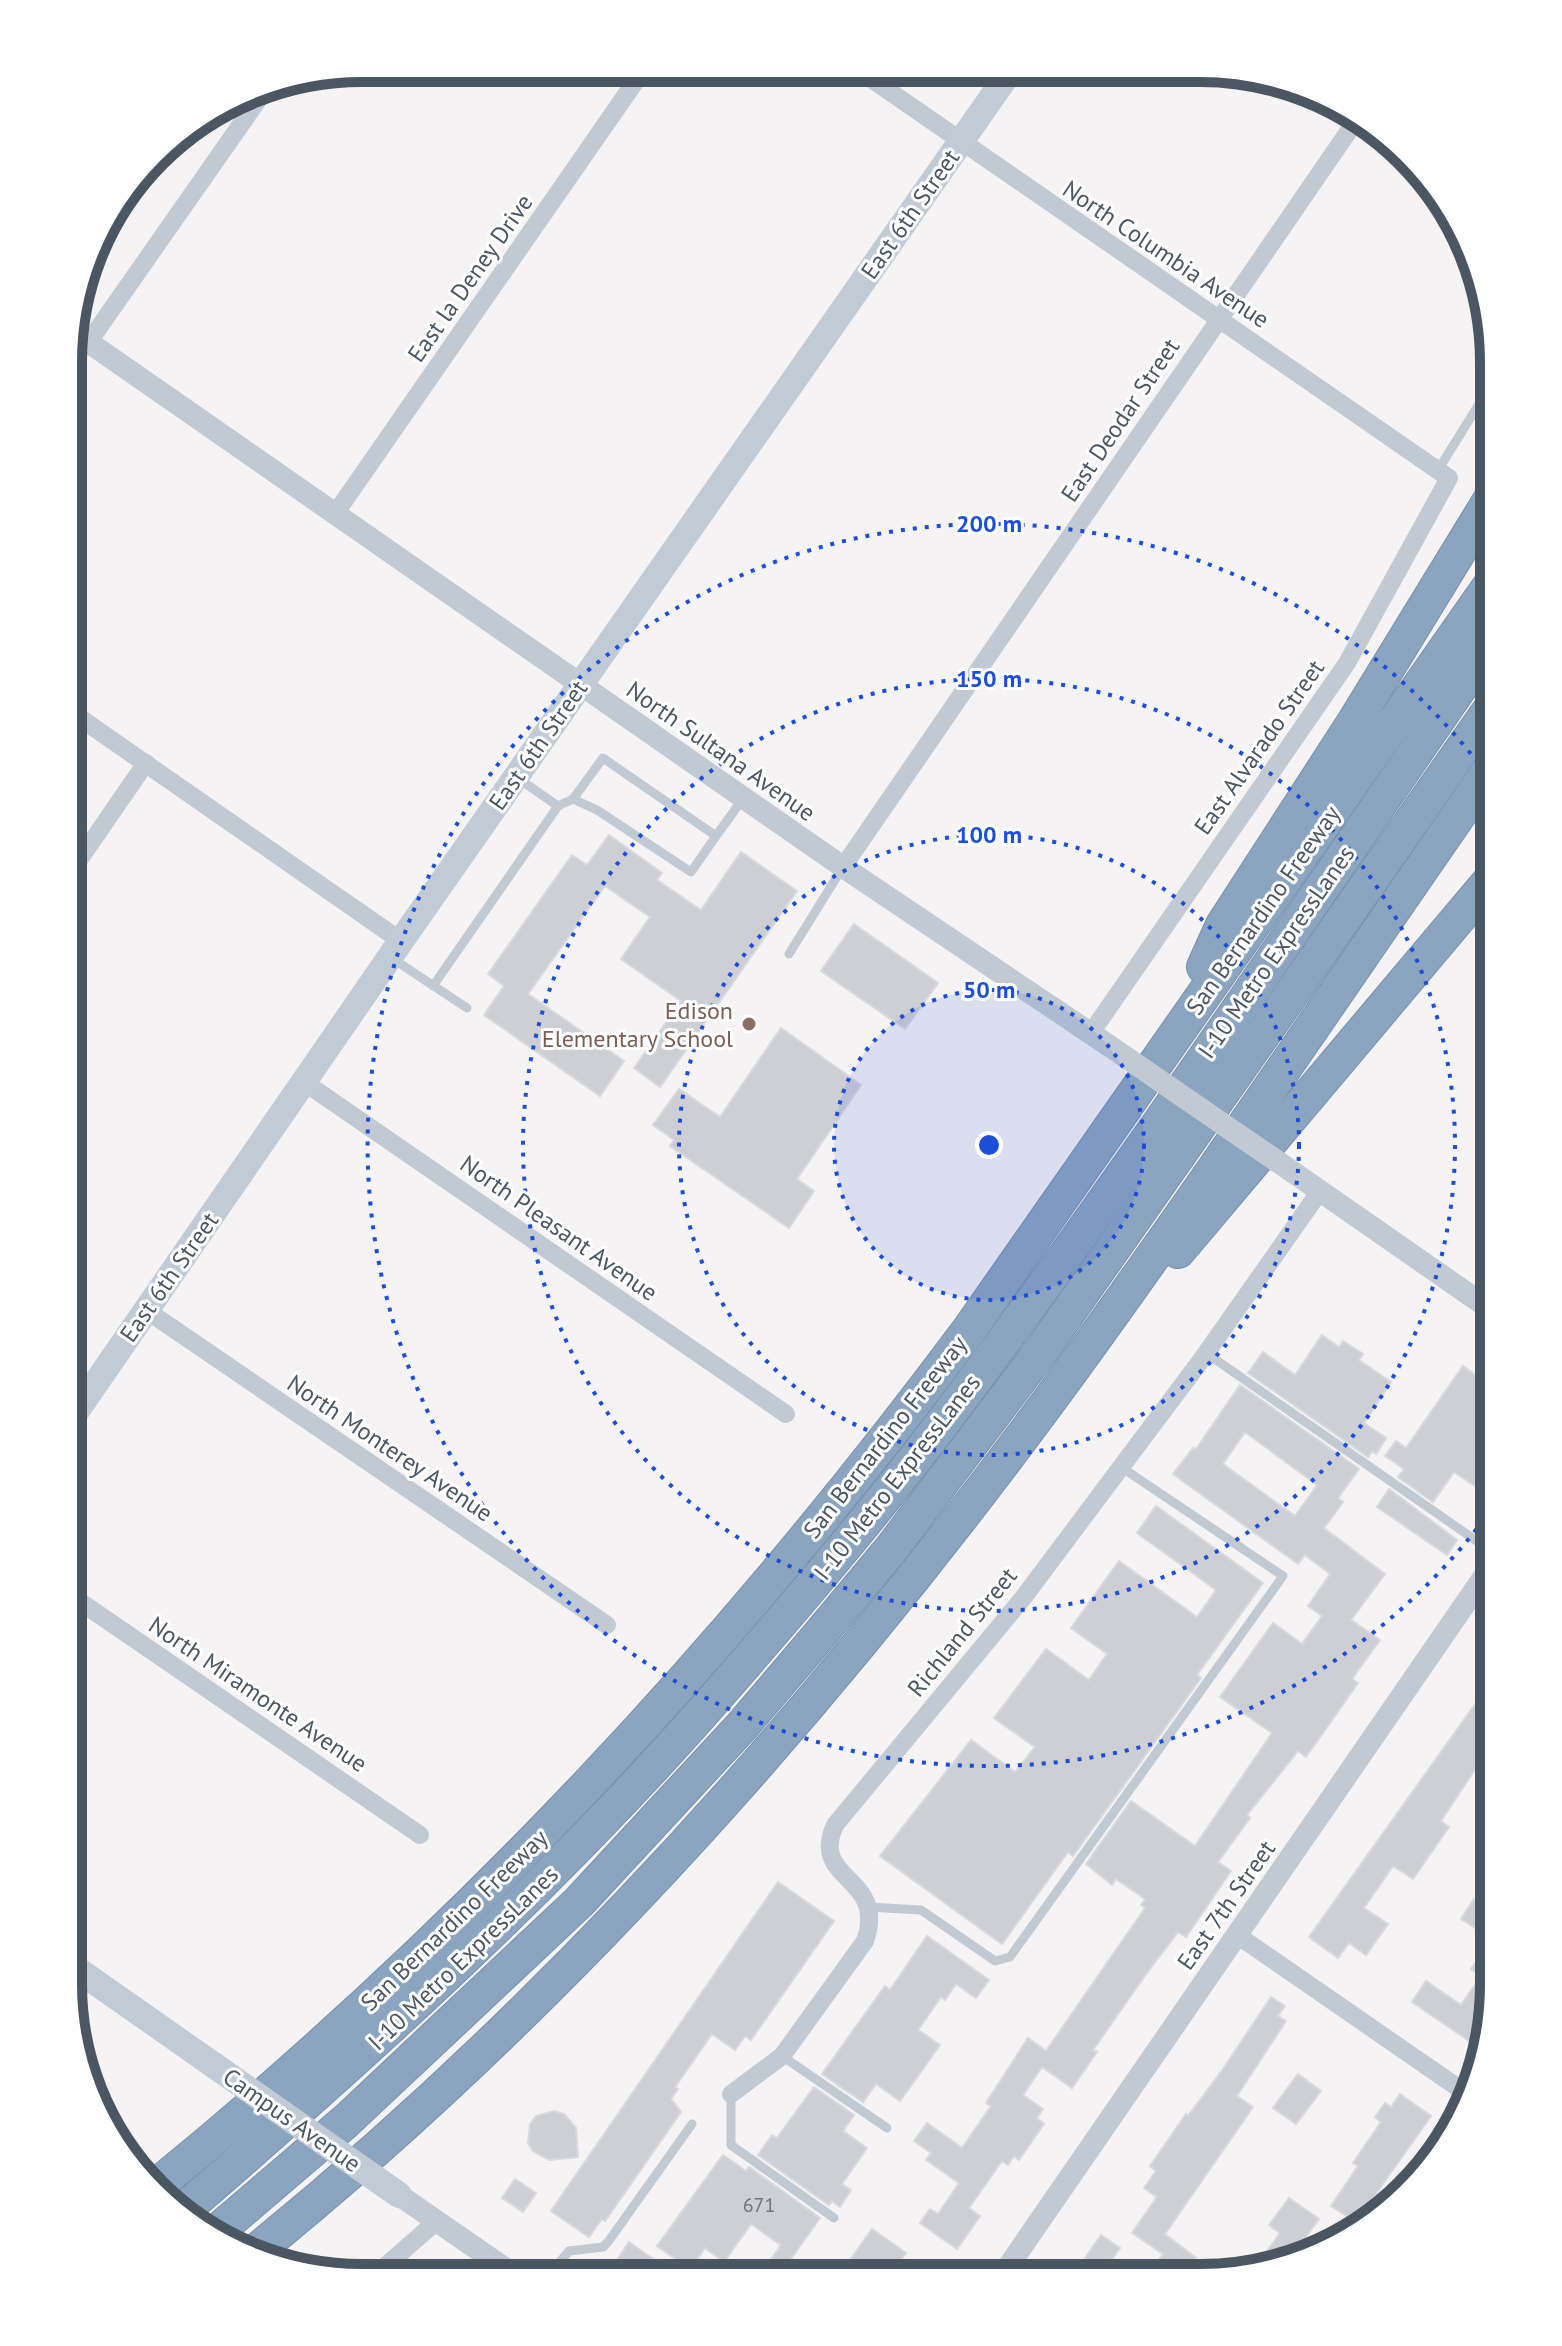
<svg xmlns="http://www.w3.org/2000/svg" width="1562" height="2346" font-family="'PT Sans',sans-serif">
<rect width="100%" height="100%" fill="#f5f3f3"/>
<!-- building -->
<g fill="#cdcfd5" stroke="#d7d9de" stroke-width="2" fill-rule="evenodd">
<polygon points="609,835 662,873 657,880 701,910 741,852 797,891 660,1087 634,1068 681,1001 621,959 650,917 605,886 528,994 624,1061 600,1096 484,1015 504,986 488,974 572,855 587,865"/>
<polygon points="854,924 938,983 905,1029 821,971"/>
<polygon points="781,1028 861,1085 797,1179 814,1191 789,1228 670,1146 674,1140 653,1125 679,1089 720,1117"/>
<polygon points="1322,1335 1339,1347 1343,1341 1363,1354 1359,1360 1391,1382 1364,1423 1386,1438 1376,1454 1372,1451 1368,1457 1248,1373 1263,1352 1295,1375"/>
<polygon points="1494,1358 1494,1499 1454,1472 1433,1502 1398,1477 1404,1469 1385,1456 1396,1441 1406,1448 1463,1366 1480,1378"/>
<path d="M1240,1385L1359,1469L1338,1498L1343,1502L1324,1528L1385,1574L1351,1620L1380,1640L1352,1679L1358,1683L1306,1757L1298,1751L1247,1815L1250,1818L1218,1862L1231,1871L1186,1937L1178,1932L1144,1977L1093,2050L1097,2052L1072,2088L1042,2067L1023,2095L1043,2109L1037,2118L1044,2124L1019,2160L1014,2156L1008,2165L1002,2161L969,2208L980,2216L957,2249L920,2223L930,2209L938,2214L959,2183L926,2160L931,2153L914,2141L927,2123L962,2148L991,2106L986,2103L1028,2038L1046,2051L1145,1908L1141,1905L1145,1899L1116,1879L1112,1885L1086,1864L1131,1801L1195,1846L1272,1733L1220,1697L1273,1623L1302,1644L1322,1616L1308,1606L1330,1574L1305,1555L1298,1564L1173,1474L1193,1448L1196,1449ZM1245,1432L1317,1485L1295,1516L1223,1464Z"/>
<polygon points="1389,1489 1457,1540 1447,1555 1377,1507"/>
<polygon points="1156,1506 1263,1583 1197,1675 1201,1678 1073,1856 1068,1852 1002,1944 880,1856 971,1740 1015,1772 1035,1747 994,1718 1046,1649 1089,1680 1107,1654 1071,1628 1119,1561 1197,1617 1216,1590 1137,1533"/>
<polygon points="1493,1679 1493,1742 1441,1821 1449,1827 1413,1879 1393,1866 1364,1908 1388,1924 1366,1955 1349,1943 1338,1958 1309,1937"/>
<polygon points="778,1882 834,1921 751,2040 745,2036 735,2050 712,2034 675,2087 678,2089 671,2099 681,2112 605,2221 602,2219 589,2237 551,2211"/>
<polygon points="1474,1899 1493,1912 1493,2004 1487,2034 1478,2047 1412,2002 1426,1981 1461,2005 1481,1976 1471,1969 1492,1939 1461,1919"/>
<polygon points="927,1936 989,1980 976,1998 956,1984 945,2000 941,1997 918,2030 940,2045 900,2101 876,2084 863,2102 822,2074 885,1986 890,1990"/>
<polygon points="1271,1997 1285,2006 1278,2016 1286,2021 1237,2096 1253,2107 1165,2234 1196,2258 1181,2278 1174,2278 1156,2263 1163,2254 1132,2233 1157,2197 1144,2188 1156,2171 1150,2166 1186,2114 1188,2116 1223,2069"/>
<polygon points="1298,2074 1321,2091 1296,2124 1273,2108"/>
<polygon points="814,2087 854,2115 843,2131 867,2148 842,2184 851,2190 840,2207 832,2201 829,2205 758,2155 772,2135 777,2138"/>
<polygon points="1400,2094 1431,2116 1356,2222 1331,2206 1358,2166 1353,2163 1381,2122 1375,2117 1385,2103 1391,2107"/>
<polygon points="554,2111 564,2114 576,2128 578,2157 549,2160 533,2151 528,2143 530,2124 536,2116"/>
<polygon points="723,2155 746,2171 749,2167 820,2218 786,2266 802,2277 759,2277 781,2245 751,2224 724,2262 705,2248 690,2269 657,2246"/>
<polygon points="515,2179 536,2193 523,2212 502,2198"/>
<polygon points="1289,2198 1319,2219 1289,2260 1256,2267 1280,2233 1269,2225"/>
<polygon points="872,2229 906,2253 888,2277 838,2277"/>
<polygon points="1101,2235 1120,2248 1101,2274 1083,2261"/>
<polygon points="629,2242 656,2261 644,2276 628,2276 613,2266"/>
</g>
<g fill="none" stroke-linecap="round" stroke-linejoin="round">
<defs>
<g id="motorway">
<polyline points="1204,967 1223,925 1355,721 1494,494"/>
<polyline points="1178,1251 1494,876"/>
<path d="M154,2188C465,1934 729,1652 969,1330L1494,580"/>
<path d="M179,2214C370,2049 557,1880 723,1689C804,1596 885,1501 959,1401C1145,1153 1317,893 1494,638"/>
<polyline points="213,2235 346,2121 579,1902 742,1726 817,1638 892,1548 1044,1347 1494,704"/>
<path d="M250,2256C562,2004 832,1698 1068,1375C1214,1174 1352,968 1494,764"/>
</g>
</defs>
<!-- motorway casing -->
<use href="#motorway" stroke="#7690ad" stroke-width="36"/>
<!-- service -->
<g stroke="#c1cad2" stroke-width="9">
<polyline points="1438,470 1494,380"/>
<polyline points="519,779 558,806 573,799 603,758 716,836 742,800"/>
<polyline points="573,799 597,810 691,872 716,836"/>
<polyline points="789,954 843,867"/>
<polyline points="393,959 467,1008"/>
<polyline points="433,986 558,806"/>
<polyline points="1206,1353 1494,1553"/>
<polyline points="868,1907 921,1910 995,1961 1010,1957 1283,1576 1121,1467"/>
<polyline points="782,2056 887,2128"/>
<polyline points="731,2094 731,2145 834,2218"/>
<polyline points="548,2276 569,2251 603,2247 608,2242 692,2124"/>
</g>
<!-- minor -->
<g stroke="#c1cad2" stroke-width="18">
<polyline points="857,69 1449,478 1347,663 1091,1033"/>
<polyline points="88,343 270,83"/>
<polyline points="335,514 644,69"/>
<polyline points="70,711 401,941"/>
<polyline points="843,867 1357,119"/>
<polyline points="70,873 146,763"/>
<polyline points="304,1082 786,1414"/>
<polyline points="146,1310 607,1625"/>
<polyline points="69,1594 420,1835"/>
<polyline points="1237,1935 1470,2096"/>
<path d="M731,2094L782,2056L865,1941C888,1875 809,1882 835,1825L1023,1598L1202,1359L1320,1191"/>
<polyline points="374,2276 437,2221"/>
</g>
<!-- tertiary -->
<g stroke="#c1cad2" stroke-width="22">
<polyline points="71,330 843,867 1108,1045"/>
<polyline points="1313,1186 1494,1312"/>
<polyline points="399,2195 516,2276"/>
<polyline points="1001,2277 1494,1562"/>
</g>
<!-- secondary -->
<g stroke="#c1cbd6" stroke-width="26">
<polyline points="69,1422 401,941 1011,70"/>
<polyline points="68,1963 215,2066"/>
</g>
<!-- motorway -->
<use href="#motorway" stroke="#8ba5c1" stroke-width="34"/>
<!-- tertiary-bridge -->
<polyline stroke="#c1cad2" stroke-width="22" points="1108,1045 1313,1186"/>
<!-- secondary-bridge -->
<polyline stroke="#c1cbd6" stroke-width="26" points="215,2066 399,2195"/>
</g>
<!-- distance rings -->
<circle cx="989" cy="1145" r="155" fill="#1d4ed8" fill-opacity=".12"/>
<g fill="none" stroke="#1d4ed8" stroke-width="4" stroke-dasharray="4 8">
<circle cx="989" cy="1145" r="155"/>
<circle cx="989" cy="1145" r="310"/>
<circle cx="989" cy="1145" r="466"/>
<path d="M1491 1510A621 621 0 1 1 1491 780"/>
</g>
<!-- markers -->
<circle fill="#8d6e63" stroke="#fff" stroke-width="3" cx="749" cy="1024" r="8"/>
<g text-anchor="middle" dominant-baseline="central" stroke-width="6" stroke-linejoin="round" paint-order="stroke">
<!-- number labels -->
<g font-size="20" fill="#6b747e">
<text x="759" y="2205">671</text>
</g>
<!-- street labels -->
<g font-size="24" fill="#4a5661" stroke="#fff">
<text transform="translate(910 214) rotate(-55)">East 6th Street</text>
<text transform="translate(1166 254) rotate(34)">North Columbia Avenue</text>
<text transform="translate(470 278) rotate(-55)">East la Deney Drive</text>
<text transform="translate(1120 420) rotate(-56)">East Deodar Street</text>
<text transform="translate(538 745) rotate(-55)">East 6th Street</text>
<text transform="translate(1259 747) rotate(-55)">East Alvarado Street</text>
<text transform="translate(721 751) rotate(35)">North Sultana Avenue</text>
<text transform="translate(1263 910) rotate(-55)">San Bernardino Freeway</text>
<text transform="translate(1276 952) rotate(-55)">I-10 Metro ExpressLanes</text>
<text transform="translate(559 1228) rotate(35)">North Pleasant Avenue</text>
<text transform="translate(169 1277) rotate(-55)">East 6th Street</text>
<text transform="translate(885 1437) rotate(-52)">San Bernardino Freeway</text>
<text transform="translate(390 1448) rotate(34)">North Monterey Avenue</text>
<text transform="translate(897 1477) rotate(-52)">I-10 Metro ExpressLanes</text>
<text transform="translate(962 1632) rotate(-51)">Richland Street</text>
<text transform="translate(258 1694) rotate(34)">North Miramonte Avenue</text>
<text transform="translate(1226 1905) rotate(-55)">East 7th Street</text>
<text transform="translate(454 1920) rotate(-44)">San Bernardino Freeway</text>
<text transform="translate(463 1958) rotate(-44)">I-10 Metro ExpressLanes</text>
<text transform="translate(292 2120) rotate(35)">Campus Avenue</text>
</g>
<!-- education labels -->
<g font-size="24" fill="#785e54" stroke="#fff" text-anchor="end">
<text x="733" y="1010">Edison<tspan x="733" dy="28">Elementary School</tspan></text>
</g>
</g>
<!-- crop -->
<path d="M0 0H1562V2346H0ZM362 82H1200A280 280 0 0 1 1480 362V1984A280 280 0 0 1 1200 2264H362A280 280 0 0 1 82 1984V362A280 280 0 0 1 362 82Z" fill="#fff" fill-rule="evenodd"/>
<path fill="none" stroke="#4a5661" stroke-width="10" d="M362 82H1200A280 280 0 0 1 1480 362V1984A280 280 0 0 1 1200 2264H362A280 280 0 0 1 82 1984V362A280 280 0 0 1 362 82Z"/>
<circle cx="989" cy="1145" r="12" fill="#1d4ed8" stroke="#fff" stroke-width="4"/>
<g font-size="24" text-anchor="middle" font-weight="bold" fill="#1d4ed8" stroke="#fff" stroke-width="6" stroke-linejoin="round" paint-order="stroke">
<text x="989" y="532">200 m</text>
<text x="989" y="687">150 m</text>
<text x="989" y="843">100 m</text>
<text x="989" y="998">50 m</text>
</g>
</svg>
